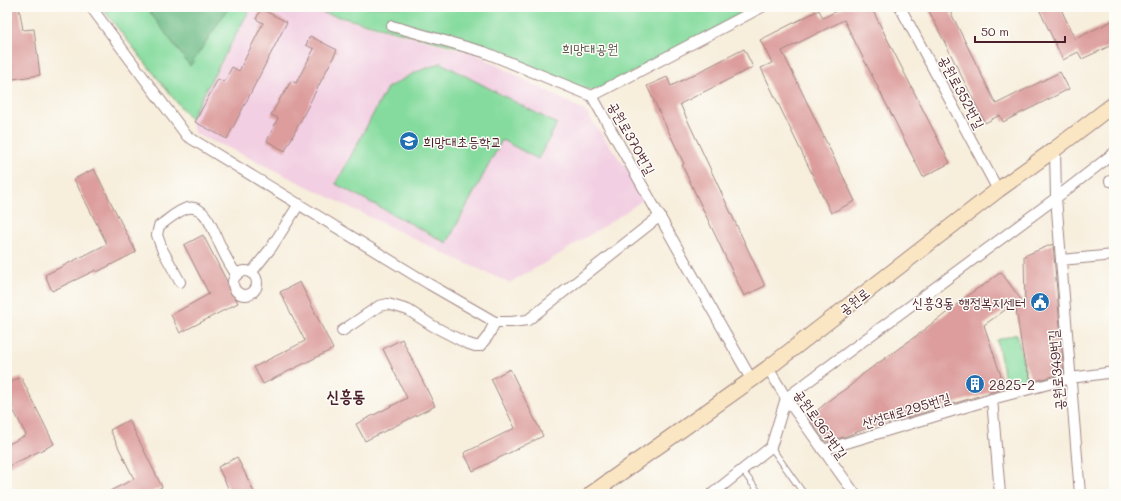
<svg xmlns="http://www.w3.org/2000/svg" width="1121" height="501" font-family="Mali,'Poor Story',sans-serif">
<rect width="100%" height="100%" fill="#fdfcf7"/>
<filter id="ink" filterUnits="userSpaceOnUse"><feTurbulence type="fractalNoise" baseFrequency=".025" numOctaves="2"/><feDisplacementMap in="SourceGraphic" scale="8" xChannelSelector="R" yChannelSelector="G"/><feConvolveMatrix kernelMatrix="1 2 1 2 8 2 1 2 1" color-interpolation-filters="sRGB"/></filter>
<filter id="wash" filterUnits="userSpaceOnUse"><feTurbulence type="fractalNoise" baseFrequency=".012" numOctaves="4" result="noise"/><feDisplacementMap in="SourceGraphic" scale="16" xChannelSelector="R" yChannelSelector="G"/><feGaussianBlur stdDeviation="0.9" result="paint"/><feColorMatrix in="noise" values="0 0 0 0 0 0 0 0 0 0 0 0 0 0 0 0 0 1.4 0 .05"/><feComposite in="paint" operator="in"/></filter>
<g filter="url(#wash)">
<rect width="100%" height="100%" fill="#f7eedc"/>
<!-- built -->
<polygon fill="#f2cfe2" points="251,7 298,7 476,54 585,111 647,197 609,223 550,260 509,283 439,251 229,148 195,134 190,119"/>
<!-- green -->
<g fill="#85db9e" stroke="#687d64">
<polygon points="101,7 251,7 190,119"/>
<polygon points="300,7 756,7 595,92 477,52"/>
<polygon points="441,63 557,124 538,159 502,140 447,243 336,184 387,88 416,72"/>
<polygon points="1017,334 1027,379 1006,385 997,340"/>
</g>
<!-- forest -->
<polygon fill="#6cbb85" stroke="#5b6d58" points="146,7 229,7 190,66"/>
<g id="blocks">
<!-- building -->
<g fill="#dc9d9c">
<polygon points="7,7 19,7 23,30 34,29 40,75 7,80"/>
<polygon points="844,7 871,7 950,163 923,177 844,20 782,51 855,201 831,213 761,68 772,63 760,40 819,10 823,18"/>
<polygon points="927,7 948,7 996,104 1060,72 1069,89 1003,122 1000,115 985,123"/>
<polygon points="1038,7 1060,7 1075,39 1114,20 1114,44 1082,59 1078,52 1063,60"/>
<polygon points="261,9 287,22 227,139 195,122 218,79 224,82 232,67 239,71 263,23 256,19"/>
<polygon points="310,36 337,50 285,151 267,141 278,118 271,115 282,95 283,95 291,81 296,83 314,49 306,45"/>
<polygon points="744,49 753,67 680,104 765,286 744,296 682,165 684,164 647,86 667,77 671,86"/>
<polygon points="94,169 136,252 97,272 96,270 52,291 45,275 107,244 74,179"/>
<polygon points="203,235 238,303 180,333 171,315 209,294 184,245"/>
<polygon points="1053,244 1064,373 1032,382 1024,361 1015,303 984,325 1005,388 906,418 906,416 884,422 835,440 828,442 825,441 808,418 832,398 850,386 863,374 926,329 926,328 940,318 966,297 981,286 981,287 1001,272 1025,305 1024,256"/>
<polygon points="300,282 333,349 263,384 254,367 305,341 280,292"/>
<polygon points="402,339 435,406 365,441 356,424 407,398 383,349"/>
<polygon points="510,369 543,436 473,471 464,453 515,428 491,379"/>
<polygon points="21,377 54,444 7,467 7,445 26,435 7,397 7,384"/>
<polygon points="129,420 162,487 148,494 104,494 134,479 110,430"/>
<polygon points="237,457 255,494 231,494 218,467"/>
</g>
</g>
</g>
<g filter="url(#ink)">
<use href="#blocks" fill-opacity="0" stroke="#a08684" stroke-width="1"/>
<g fill="none" stroke-linecap="round" stroke-linejoin="round">
<defs>
<g id="lane">
<polyline points="771,447 804,494"/>
<polyline points="742,470 760,494"/>
</g>
<g id="street">
<polyline points="91,7 187,136 429,284 495,322 511,322 528,320 660,216"/>
<polyline points="900,7 998,190"/>
<polyline points="392,26 484,52 592,96 751,379"/>
<polyline points="592,96 762,7"/>
<polyline points="1055,149 1056,198 1080,494"/>
<polyline points="1110,181 1114,182"/>
<polyline points="1061,260 1114,255"/>
<circle cx="245" cy="283" r="12"/>
<polyline points="251,273 271,248 299,204"/>
<path d="M180,282L162,249L157,235L159,226C168,220 178,210 188,208C206,204 214,233 220,245C225,256 230,266 237,275"/>
<polyline points="342,331 379,306 388,304 408,310 433,326 466,343 475,346 480,346 488,336 495,322"/>
<polyline points="768,368 786,398 855,494"/>
<polyline points="992,399 1000,494"/>
<polyline points="823,450 992,399 1071,378 1114,372"/>
<polyline points="712,494 771,447 786,398 1056,198 1114,153"/>
</g>
<polyline id="secondary" points="591,494 768,368 998,190 1055,149 1114,104"/>
</defs>
<!-- lane casing -->
<use href="#lane" stroke="#a08684" stroke-width="7"/>
<!-- street casing -->
<use href="#street" stroke="#a08684" stroke-width="12"/>
<!-- secondary casing -->
<use href="#secondary" stroke="#a08684" stroke-width="17"/>
<!-- lane -->
<use href="#lane" stroke="#fff" stroke-width="5"/>
<!-- street -->
<use href="#street" stroke="#fff" stroke-width="10"/>
<!-- secondary -->
<use href="#secondary" stroke="#fbe6c4" stroke-width="15"/>
</g>
</g>
<!-- icons -->
<defs>
<symbol id="school-disc" viewBox="-11 -11 22 22"><circle r="9.5" fill="#1f6fb2" stroke="#fdfcf7"/><path d="M0-5L7-2L0 1L-7-2ZM-4 1L0 2.5L4 1V4Q0 6-4 4Z" fill="#fff"/></symbol>
<symbol id="civic-disc" viewBox="-11 -11 22 22"><circle r="9.5" fill="#1f6fb2" stroke="#fdfcf7"/><path d="M-.6-6.5H3V-4.5H.6V-3L4-1V1h2V6H-6V1h2V-1L-.6-3ZM-1.2 2.5V6h2.4V2.5Z" fill="#fff"/></symbol>
<symbol id="building-disc" viewBox="-11 -11 22 22"><circle r="9.5" fill="#1f6fb2" stroke="#fdfcf7"/><path d="M-4-6H4V6H1V3H-1V6H-4ZM-2.5-4.3h1.7v1.8h-1.7ZM.8-4.3h1.7v1.8H.8ZM-2.5-1h1.7V.8h-1.7ZM.8-1h1.7V.8H.8Z" fill="#fff"/></symbol>
</defs>
<g fill-rule="evenodd">
<use href="#school-disc" x="398" y="130" width="22" height="22"/>
<use href="#civic-disc" x="1029" y="291" width="22" height="22"/>
<use href="#building-disc" x="964" y="373" width="22" height="22"/>
</g>
<g text-anchor="middle" dominant-baseline="central" stroke-width="3" stroke-linejoin="round" paint-order="stroke">
<!-- park labels -->
<g font-size="14" fill="#5c574e" stroke="#fdfcf7">
<text x="590" y="48">희망대공원</text>
</g>
<!-- street labels -->
<g font-size="14" fill="#4a1f2b" stroke="#fdfcf7">
<text transform="translate(962 92) rotate(62)">공원로352번길</text>
<text transform="translate(632 138) rotate(61)">공원로370번길</text>
<text transform="translate(854 301) rotate(-38)">공원로</text>
<text transform="translate(1056 370) rotate(-95)">공원로349번길</text>
<text transform="translate(906 410) rotate(-17)">산성대로295번길</text>
<text transform="translate(821 424) rotate(55)">공원로367번길</text>
</g>
<!-- poi labels -->
<g font-size="14" fill="#4a1f2b" stroke="#fdfcf7" text-anchor="start">
<text x="423" y="141">희망대초등학교</text>
<text x="1026" y="302" text-anchor="end">신흥3동 행정복지센터</text>
<text x="989" y="384">2825-2</text>
</g>
<!-- quarter labels -->
<g font-size="16" font-weight="bold" fill="#4a1f2b" stroke="#fdfcf7">
<text x="346" y="395">신흥동</text>
</g>
</g>
<!-- margin -->
<rect width="1121" height="501" fill="none" stroke="#fdfcf7" stroke-width="24"/>
<!-- scale -->
<path d="M975 36v6h90v-6" fill="none" stroke="#4a1f2b" stroke-width="2"/>
<text x="981" y="36" font-size="12" fill="#4a1f2b" stroke="#fdfcf7" stroke-width="3" paint-order="stroke">50 m</text>
</svg>
